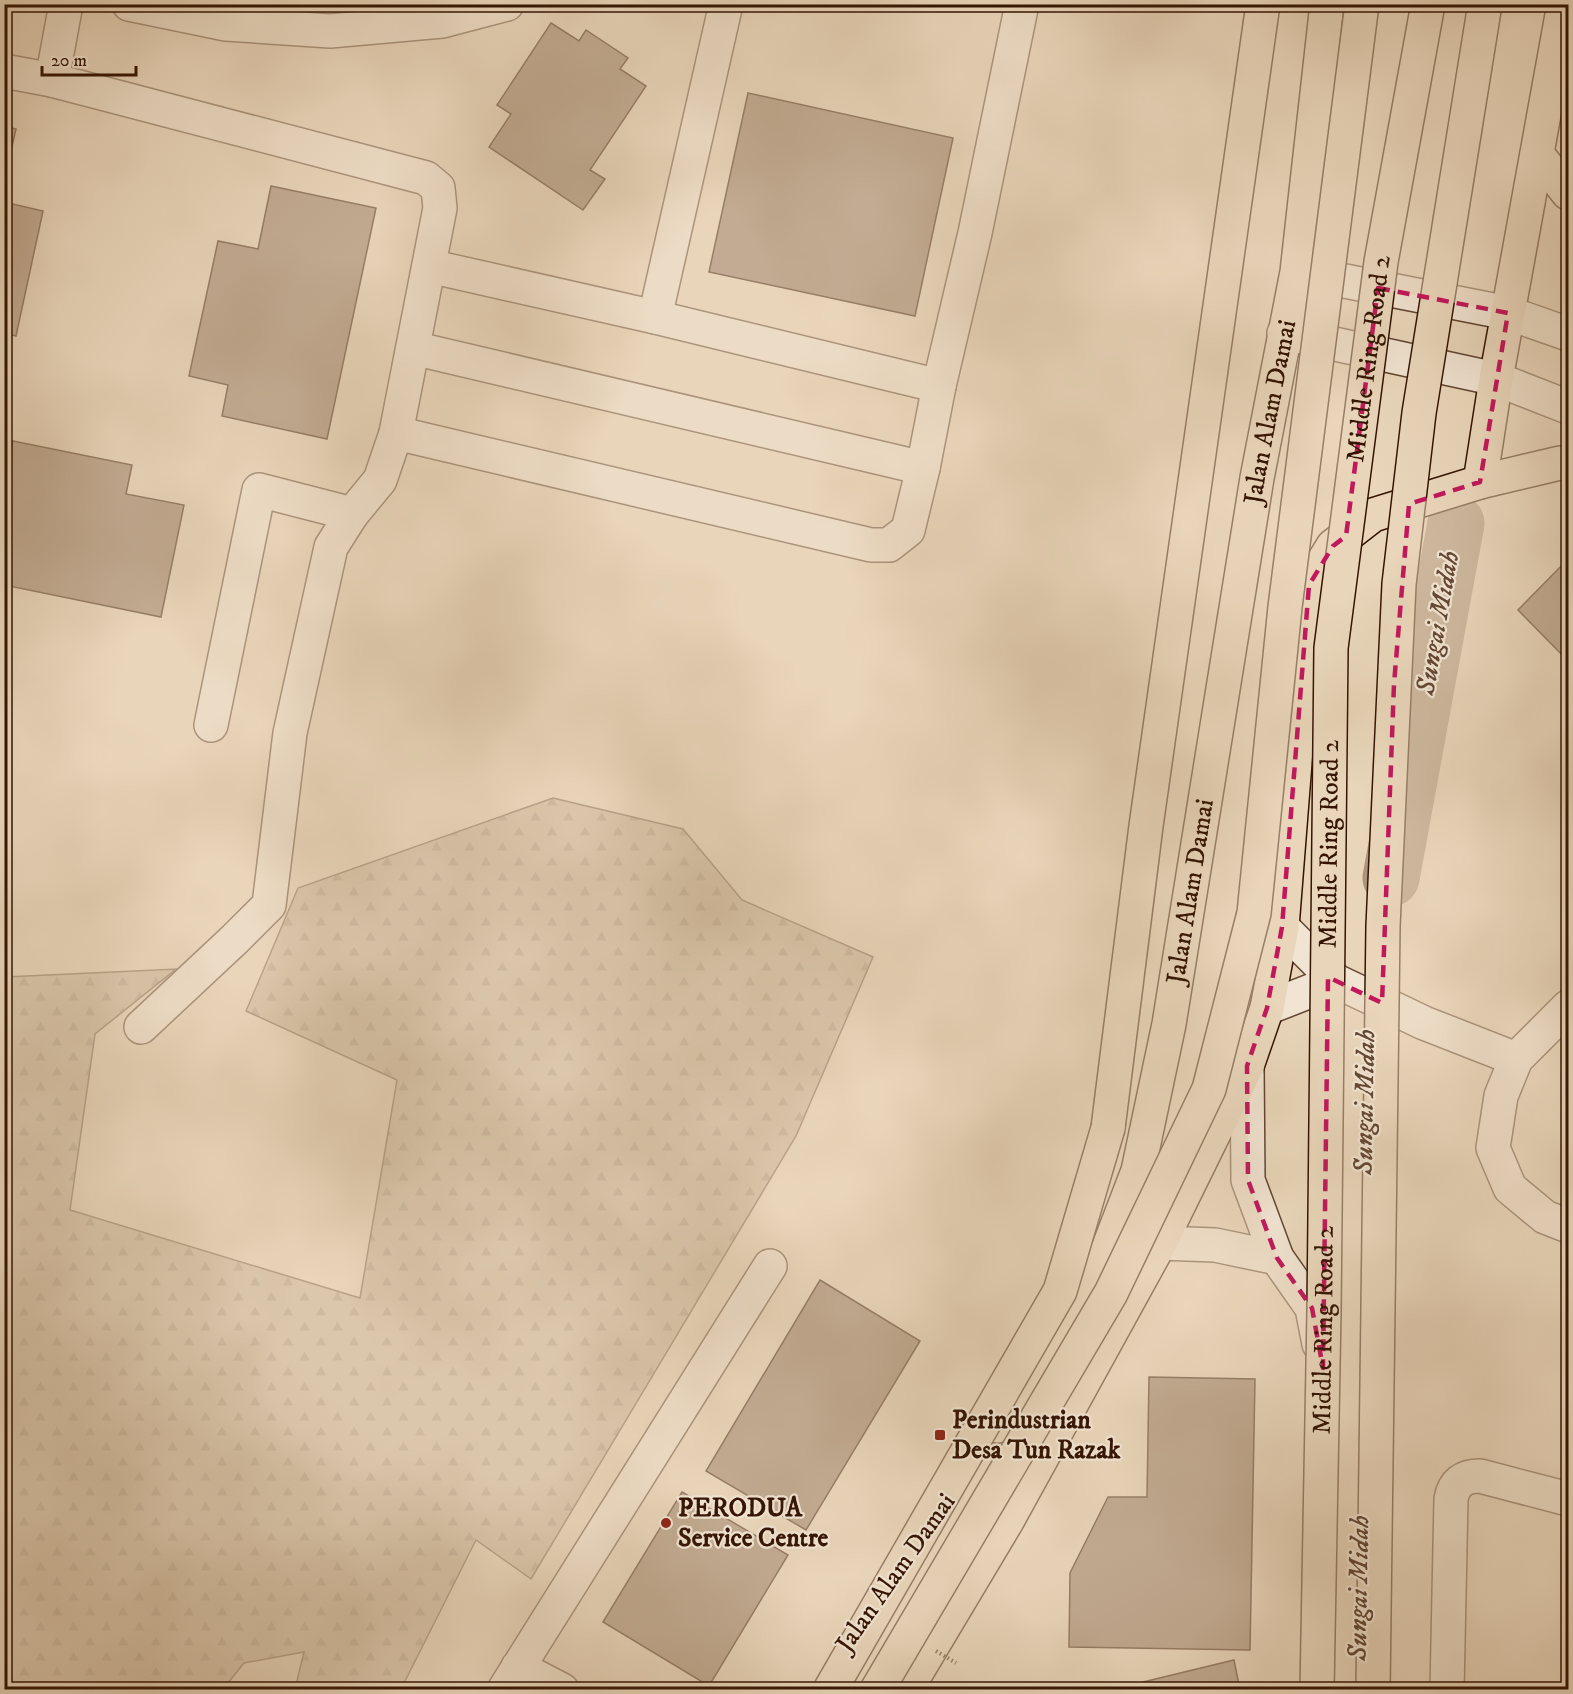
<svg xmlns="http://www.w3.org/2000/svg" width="1573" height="1694" font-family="'IM FELL DW Pica',serif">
<defs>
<pattern id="forest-firs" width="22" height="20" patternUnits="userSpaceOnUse" patternTransform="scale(1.5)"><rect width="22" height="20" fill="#cab59b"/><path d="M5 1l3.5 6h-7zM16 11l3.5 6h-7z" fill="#ae9b84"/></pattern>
</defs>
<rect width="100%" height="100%" fill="#e9d6ba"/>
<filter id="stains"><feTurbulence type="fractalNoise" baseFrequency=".00333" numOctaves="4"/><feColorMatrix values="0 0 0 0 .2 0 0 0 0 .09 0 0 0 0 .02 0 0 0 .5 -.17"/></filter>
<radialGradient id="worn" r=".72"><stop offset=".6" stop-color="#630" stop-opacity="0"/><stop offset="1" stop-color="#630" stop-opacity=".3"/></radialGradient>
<!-- forest -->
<polygon fill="url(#forest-firs)" stroke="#7f654f" stroke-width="1.5" points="553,798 683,829 742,900 873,957 796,1136 531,1579 476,1540 401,1689 295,1689 304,1652 244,1663 223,1689 5,1689 5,977 176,969 95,1034 70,1210 360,1298 397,1080 246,1011 298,888"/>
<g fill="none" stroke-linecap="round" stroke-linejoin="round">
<!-- river -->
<polyline stroke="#ab947c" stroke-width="57" points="1391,878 1456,523"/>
</g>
<!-- building -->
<g fill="#927962" stroke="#341503" stroke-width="1.5">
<polygon points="551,23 579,41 586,30 628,58 620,69 646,86 590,170 605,179 583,210 489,147 511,114 497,105"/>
<polygon points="748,93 953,138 915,316 709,272"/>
<polygon points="4,126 16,129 4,181"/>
<polygon points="271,186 376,208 327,439 222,416 228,385 189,376 218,241 258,249"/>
<polygon points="4,202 43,211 16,336 4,333"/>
<polygon points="13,441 132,465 126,494 184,505 161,617 4,585 4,468 7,469"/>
<polygon points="1568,559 1568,661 1518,610"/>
<polygon points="820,1280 920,1341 806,1530 706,1471"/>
<polygon points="1149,1377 1255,1379 1250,1650 1069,1647 1070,1573 1108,1497 1147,1497"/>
<polygon points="682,1492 788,1555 709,1686 603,1622"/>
<polygon points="1234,1660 1240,1690 1110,1690"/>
</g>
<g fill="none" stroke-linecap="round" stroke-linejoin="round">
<defs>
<g id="minor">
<polyline points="66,4 52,80 426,178 438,188 440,208 396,433 380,480 352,514 331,547 290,733 269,905 235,939 141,1027"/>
<polyline points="129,4 226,24 330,31 442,21 507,4"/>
<polyline points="4,71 52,80"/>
<polyline points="429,266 655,317 939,386"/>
<polyline points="1299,272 1508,313 1568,334"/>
<polyline points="655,317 726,4"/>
<polyline points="1284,333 1496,379 1568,407"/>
<polyline points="413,348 923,468"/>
<polyline points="396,433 871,545 889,545 908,530 923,468 939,386 975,233 1022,4"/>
<polyline points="211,725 259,490 352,514"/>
<polyline points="1282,927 1336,981 1424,1023 1516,1059"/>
<polyline points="1568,1007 1516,1059 1501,1096 1493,1148 1510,1188 1545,1217 1568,1226"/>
<polyline points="1267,1008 1336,981"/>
<polyline points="1247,1066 1248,1180 1277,1258 1312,1308 1319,1344"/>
<polyline points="1160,1243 1215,1245 1277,1258"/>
<polyline points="518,1667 562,1690"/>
<polyline points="504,1690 770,1266"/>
<path d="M1447,1690L1451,1499C1454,1483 1463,1476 1480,1476L1568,1499"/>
</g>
<g id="major">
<path id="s1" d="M997,1426L1093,1288L1138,1171L1169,1024L1257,478L1297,272L1327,4"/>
<polyline points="906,1690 1007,1521 1160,1243 1247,1066 1267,1008 1282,927 1309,585 1333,546 1373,515 1480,482 1560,463 1568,463"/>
</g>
<g id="highway">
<polyline points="1537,154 1568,193"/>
<polyline points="1480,482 1496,379 1564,4"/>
<polyline points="1108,1128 1146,826 1263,4"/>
</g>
</defs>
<!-- minor casing -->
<use href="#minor" stroke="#614531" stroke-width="36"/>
<!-- major casing -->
<use href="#major" stroke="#341503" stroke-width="36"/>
<!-- highway casing -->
<use href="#highway" stroke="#341503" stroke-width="36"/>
<!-- minor -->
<use href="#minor" stroke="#f1e4d2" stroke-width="33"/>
<!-- major -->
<use href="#major" stroke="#e9d6ba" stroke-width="33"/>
<!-- highway -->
<use href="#highway" stroke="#e9d6ba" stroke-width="33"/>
<defs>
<g id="highway-bridge">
<polyline points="830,1690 1060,1291 1108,1128"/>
<polyline points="877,1690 1111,1293 1209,1089 1254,913 1285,607 1362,4"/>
<path id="s2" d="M1317,1690L1324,1311L1331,648L1381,262L1428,4"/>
<polyline points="1373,1690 1383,926 1399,584 1419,413 1485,4"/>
</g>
</defs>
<!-- highway-bridge casing -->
<use href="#highway-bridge" stroke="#341503" stroke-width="36" stroke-linecap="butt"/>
<!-- path-bridge -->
<polyline stroke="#341503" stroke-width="4" stroke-dasharray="1.5 3" stroke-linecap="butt" points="936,1651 956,1663"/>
<!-- highway-bridge -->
<use href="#highway-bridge" stroke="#e9d6ba" stroke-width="33"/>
</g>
<!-- marked area -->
<path d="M0 0H1573V1694H0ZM1378,288L1508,313L1480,482L1409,504L1394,684L1382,1003L1328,977L1323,1368L1312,1308L1277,1258L1248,1180L1247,1066L1267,1008L1282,927L1309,585L1333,546L1346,536Z" fill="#e9d6ba" fill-opacity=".55" fill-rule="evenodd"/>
<path fill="none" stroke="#c2185b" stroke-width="4.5" stroke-dasharray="12 8" stroke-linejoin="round" d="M1378,288L1508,313L1480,482L1409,504L1394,684L1382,1003L1328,977L1323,1368L1312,1308L1277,1258L1248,1180L1247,1066L1267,1008L1282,927L1309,585L1333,546L1346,536Z"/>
<!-- markers -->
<g fill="#8f2418" stroke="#f1e4d2" stroke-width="2">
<rect x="934" y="1429" width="12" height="12" rx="3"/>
<circle cx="666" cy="1523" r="6"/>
</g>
<g text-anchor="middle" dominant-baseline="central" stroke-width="4.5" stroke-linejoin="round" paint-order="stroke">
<!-- street labels -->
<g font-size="26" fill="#341503" stroke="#f1e4d2">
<text stroke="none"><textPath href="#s2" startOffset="1334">Middle Ring Road 2</textPath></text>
<text stroke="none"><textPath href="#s1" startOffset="1064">Jalan Alam Damai</textPath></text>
<text stroke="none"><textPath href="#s2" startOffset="846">Middle Ring Road 2</textPath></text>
<text stroke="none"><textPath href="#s1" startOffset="578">Jalan Alam Damai</textPath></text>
<text stroke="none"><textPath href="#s2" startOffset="360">Middle Ring Road 2</textPath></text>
<text transform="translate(896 1573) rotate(-55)">Jalan Alam Damai</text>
</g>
<!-- poi labels -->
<g font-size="26" font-weight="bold" fill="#341503" stroke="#f1e4d2" text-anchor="start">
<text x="952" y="1420">Perindustrian<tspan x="952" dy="30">Desa Tun Razak</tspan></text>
<text x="678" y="1508">PERODUA<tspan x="678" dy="30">Service Centre</tspan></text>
</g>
<!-- water labels -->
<g font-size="27" font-style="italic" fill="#644833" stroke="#f1e4d2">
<text transform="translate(1438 623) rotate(-80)">Sungai Midah</text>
<text transform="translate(1365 1102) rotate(-89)">Sungai Midah</text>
<text transform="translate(1359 1588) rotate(-89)">Sungai Midah</text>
</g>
</g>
<!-- margin -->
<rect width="1573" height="1694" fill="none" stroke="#e9d6ba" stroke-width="24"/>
<rect x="6" y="6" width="1561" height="1682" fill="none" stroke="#341503" stroke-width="3"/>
<rect x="12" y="12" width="1549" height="1670" fill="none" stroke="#341503" stroke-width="1.5"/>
<!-- scale -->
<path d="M42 66v9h94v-9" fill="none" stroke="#341503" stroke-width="3"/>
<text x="51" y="66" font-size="18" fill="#341503" stroke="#f1e4d2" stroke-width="4.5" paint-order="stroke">20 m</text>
<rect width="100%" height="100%" filter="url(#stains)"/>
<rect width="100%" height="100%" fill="url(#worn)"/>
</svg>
